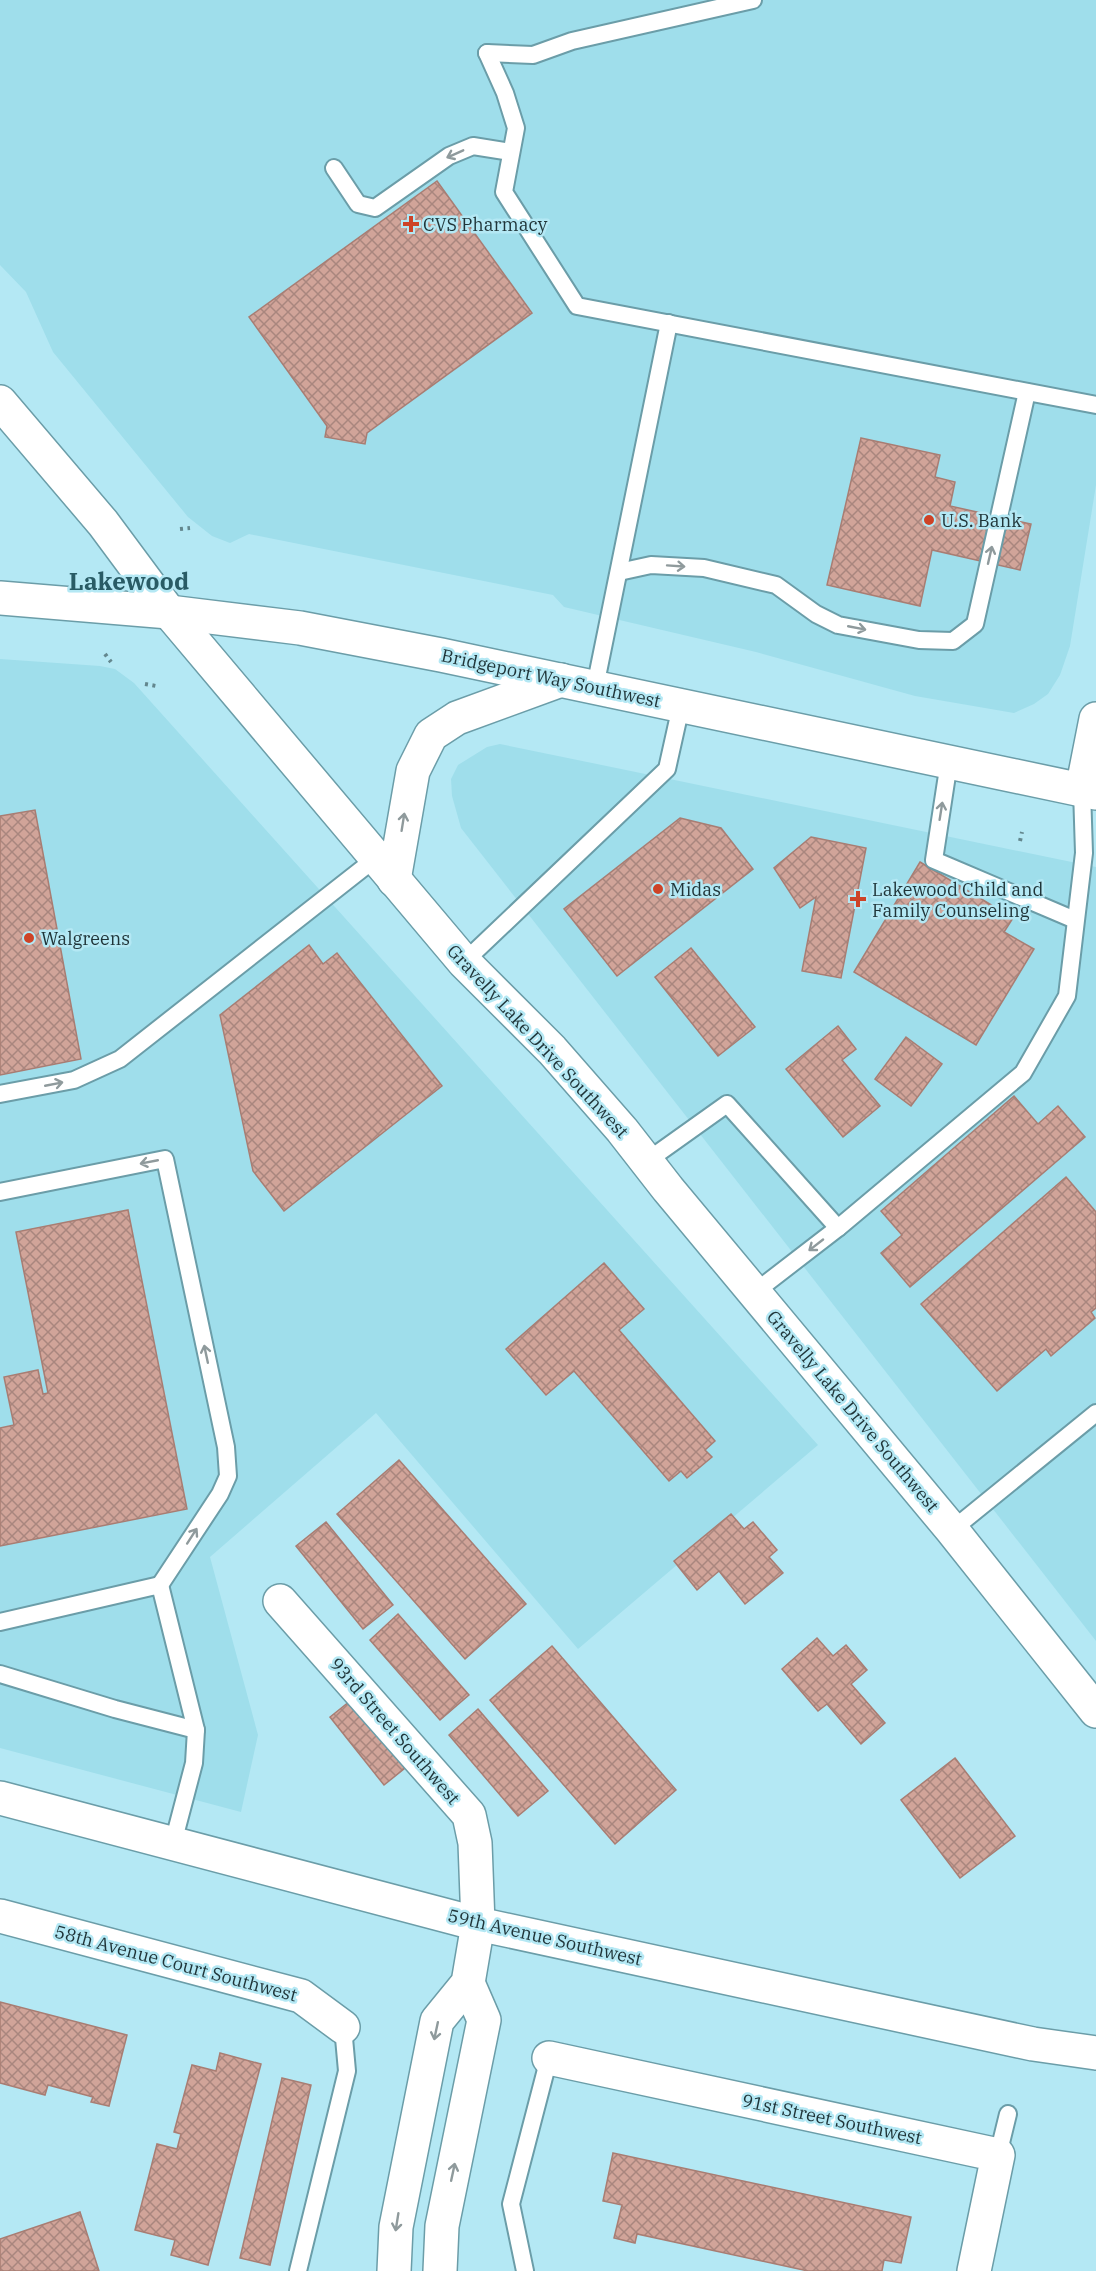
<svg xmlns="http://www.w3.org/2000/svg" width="1096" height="2271" font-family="'IBM Plex Serif',serif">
<defs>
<pattern id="building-cross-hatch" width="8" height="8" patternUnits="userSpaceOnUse" patternTransform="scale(1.5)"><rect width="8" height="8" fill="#d1a499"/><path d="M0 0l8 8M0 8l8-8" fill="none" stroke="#a9867e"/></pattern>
</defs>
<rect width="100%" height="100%" fill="#b4e8f4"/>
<!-- built -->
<g fill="#9fdeeb">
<polygon points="0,0 1096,0 1096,485 1070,646 1060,675 1048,694 1034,704 1014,713 915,696 756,652 564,607 553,595 249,534 230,543 212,536 188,517 53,352 26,292 0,265"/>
<polygon points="0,659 100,666 115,669 134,683 818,1445 578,1649 376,1413 210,1557 258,1735 241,1812 0,1748"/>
<polygon points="500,744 1096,867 1096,1641 461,828 452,796 451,779 458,765 487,747"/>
</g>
<!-- building -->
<g fill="url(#building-cross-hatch)" stroke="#a87d73" stroke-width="1.5">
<polygon points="437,181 532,313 367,433 365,444 325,437 327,426 249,317"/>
<polygon points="861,438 940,455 935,477 955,482 950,506 1031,524 1020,570 932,550 920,606 827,585"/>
<polygon points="35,810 81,1059 0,1075 0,816"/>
<polygon points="680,818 721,828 753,869 617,976 564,909"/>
<polygon points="811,837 866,848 841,978 802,971 816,897 800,908 774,868"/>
<polygon points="920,862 1013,918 1004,932 1034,949 976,1045 854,972"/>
<polygon points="309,945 323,964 337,953 442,1086 284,1211 253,1171 220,1015"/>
<polygon points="691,948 755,1027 718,1056 655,977"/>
<polygon points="838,1026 856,1049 842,1060 880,1106 843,1137 786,1069"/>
<polygon points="906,1037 942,1064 911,1106 875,1079"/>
<polygon points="1014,1096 1038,1124 1058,1106 1085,1137 910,1287 881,1253 902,1235 881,1211"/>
<polygon points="1066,1177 1096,1212 1096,1308 1091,1312 1095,1318 1051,1356 1046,1349 997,1391 921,1304"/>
<polygon points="128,1210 187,1509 0,1546 0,1428 14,1425 4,1377 38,1370 43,1394 48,1393 16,1232"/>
<polygon points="604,1263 644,1309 619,1330 715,1441 705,1450 712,1457 687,1478 681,1471 669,1481 574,1371 546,1395 506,1349"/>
<polygon points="399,1460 526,1604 465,1659 337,1514"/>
<polygon points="731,1514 744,1529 753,1522 777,1550 769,1557 783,1573 745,1604 719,1571 697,1590 674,1561"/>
<polygon points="326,1522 393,1605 363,1629 296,1546"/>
<polygon points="398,1614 469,1695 440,1720 370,1640"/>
<polygon points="817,1638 833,1656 846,1645 867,1670 851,1684 885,1723 861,1744 827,1704 818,1711 782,1669"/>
<polygon points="552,1646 676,1790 615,1844 490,1700"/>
<polygon points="360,1693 414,1761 384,1785 330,1717"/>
<polygon points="478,1709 548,1791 518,1816 449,1735"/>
<polygon points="955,1758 1015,1836 960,1878 901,1800"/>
<polygon points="0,2002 127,2035 109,2106 91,2102 93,2097 48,2085 45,2095 0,2083"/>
<polygon points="220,2053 261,2064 208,2265 171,2255 175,2240 135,2230 157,2144 177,2149 181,2134 174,2132 192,2065 216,2071"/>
<polygon points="282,2078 311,2085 270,2265 240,2258"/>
<polygon points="613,2153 911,2217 901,2263 884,2260 882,2271 808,2271 637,2234 635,2243 614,2238 622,2205 603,2201"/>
<polygon points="80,2212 99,2271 0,2271 0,2239"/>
</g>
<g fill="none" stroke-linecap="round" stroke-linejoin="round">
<defs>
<g id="lane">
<polyline points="487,53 505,93 516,128 504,192 577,306 1096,405"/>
<polyline points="487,53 533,55 572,41 753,0"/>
<polyline points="334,168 358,204 375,208 449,156 473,146 511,152"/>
<polyline points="619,572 651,565 704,568 776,585 816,614 838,625 919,640 953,641 975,624 1027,392"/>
<polyline points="595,687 669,323"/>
<polyline points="949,762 934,860 1075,920"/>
<polyline points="464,962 667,769 681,706"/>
<polyline points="0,1094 74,1080 120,1059 376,858"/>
<polyline points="647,1161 727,1104 838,1228"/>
<polyline points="0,1192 165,1159 226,1447 228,1476 220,1494 160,1585"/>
<polyline points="755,1292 838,1228 1023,1073 1067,996 1084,853 1082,790"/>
<polyline points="952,1530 1096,1413"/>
<polyline points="0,1622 160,1585 196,1730 194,1763 173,1843"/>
<polyline points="0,1674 115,1709 196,1730"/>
<polyline points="998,2155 1008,2114"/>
<polyline points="298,2271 347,2071 343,2027"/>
<polyline points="525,2271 511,2204 549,2058"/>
</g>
<g id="street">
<polyline points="280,1601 469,1815 475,1843 478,1924 468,1983 437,2021 396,2227 394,2271"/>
<polyline points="0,1916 301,1996 343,2027"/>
<polyline points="549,2058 998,2155 974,2271"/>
<polyline points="440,2271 442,2226 484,2020 468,1983"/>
</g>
<g id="secondary">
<polyline points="0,402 103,523 169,612 464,962 552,1050 622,1130 668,1189 952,1530 1096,1711"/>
<polyline points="1082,790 1096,719"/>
<polyline points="0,1798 478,1924 1033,2044 1096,2053"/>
</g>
<g id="primary">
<polyline points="0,598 169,612 300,628 441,655 1096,793"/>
<polyline points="394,880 413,771 431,735 457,718 561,680"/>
</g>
</defs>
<!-- lane casing -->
<use href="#lane" stroke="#6b9da8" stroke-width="20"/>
<!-- street casing -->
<use href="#street" stroke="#6b9da8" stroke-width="36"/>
<!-- secondary casing -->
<use href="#secondary" stroke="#6b9da8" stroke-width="36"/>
<!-- primary casing -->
<use href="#primary" stroke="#6b9da8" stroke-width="36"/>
<!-- path -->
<g stroke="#63878e" stroke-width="4" stroke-dasharray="3 4.5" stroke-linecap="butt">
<polyline points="180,529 190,528"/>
<polyline points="105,654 111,662"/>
<polyline points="145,684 156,686"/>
<polyline points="1020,841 1022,832"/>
</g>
<!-- lane -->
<use href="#lane" stroke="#fff" stroke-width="16"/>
<!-- street -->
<use href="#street" stroke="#fff" stroke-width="33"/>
<!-- secondary -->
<use href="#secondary" stroke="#fff" stroke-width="33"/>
<!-- primary -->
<use href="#primary" stroke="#fff" stroke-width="33"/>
</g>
<!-- one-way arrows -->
<defs><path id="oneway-shaft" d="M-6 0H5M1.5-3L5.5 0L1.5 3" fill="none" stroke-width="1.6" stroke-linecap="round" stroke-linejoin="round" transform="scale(1.5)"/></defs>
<g stroke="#8f9a9c">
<use href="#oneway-shaft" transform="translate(455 154) rotate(156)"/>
<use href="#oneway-shaft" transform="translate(990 555) rotate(-77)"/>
<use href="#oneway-shaft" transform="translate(676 566) rotate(4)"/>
<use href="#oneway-shaft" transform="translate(857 628) rotate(11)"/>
<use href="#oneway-shaft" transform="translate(941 811) rotate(-81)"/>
<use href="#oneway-shaft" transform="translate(403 822) rotate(-81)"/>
<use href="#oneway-shaft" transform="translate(54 1084) rotate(-11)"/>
<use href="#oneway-shaft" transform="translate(149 1162) rotate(169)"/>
<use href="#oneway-shaft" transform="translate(816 1245) rotate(142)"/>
<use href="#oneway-shaft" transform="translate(206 1354) rotate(-102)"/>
<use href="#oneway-shaft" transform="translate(192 1536) rotate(-57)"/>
<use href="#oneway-shaft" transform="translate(436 2031) rotate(102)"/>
<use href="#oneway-shaft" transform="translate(453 2172) rotate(-78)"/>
<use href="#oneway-shaft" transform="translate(397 2222) rotate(99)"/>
</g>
<!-- markers -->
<g fill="#cd4327" stroke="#b4e8f4" stroke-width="2">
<path d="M408 215h6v6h6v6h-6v6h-6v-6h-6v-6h6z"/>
<circle cx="929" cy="520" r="6"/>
<circle cx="658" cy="889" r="6"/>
<path d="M855 890h6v6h6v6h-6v6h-6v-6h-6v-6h6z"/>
<circle cx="29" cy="938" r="6"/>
</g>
<g text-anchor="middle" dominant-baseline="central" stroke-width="5" stroke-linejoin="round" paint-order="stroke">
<!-- poi labels -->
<g font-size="18" fill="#1f3438" stroke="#b4e8f4" text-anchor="start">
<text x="423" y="224">CVS Pharmacy</text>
<text x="941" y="520">U.S. Bank</text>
<text x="670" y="889">Midas</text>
<text x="872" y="889">Lakewood Child and<tspan x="872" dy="21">Family Counseling</tspan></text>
<text x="41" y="938">Walgreens</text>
</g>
<!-- street labels -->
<g font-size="18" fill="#1f3438" stroke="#b4e8f4">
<text transform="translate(551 678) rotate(12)">Bridgeport Way Southwest</text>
<text transform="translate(538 1041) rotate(47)">Gravelly Lake Drive Southwest</text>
<text transform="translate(853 1411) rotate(50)">Gravelly Lake Drive Southwest</text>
<text transform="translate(395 1731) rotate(49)">93rd Street Southwest</text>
<text transform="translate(545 1937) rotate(13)">59th Avenue Southwest</text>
<text transform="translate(176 1963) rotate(15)">58th Avenue Court Southwest</text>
<text transform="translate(832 2119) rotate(12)">91st Street Southwest</text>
</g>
<!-- district labels -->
<g font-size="24" font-weight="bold" fill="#295b65" stroke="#b4e8f4">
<text x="129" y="581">Lakewood</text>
</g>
</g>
</svg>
